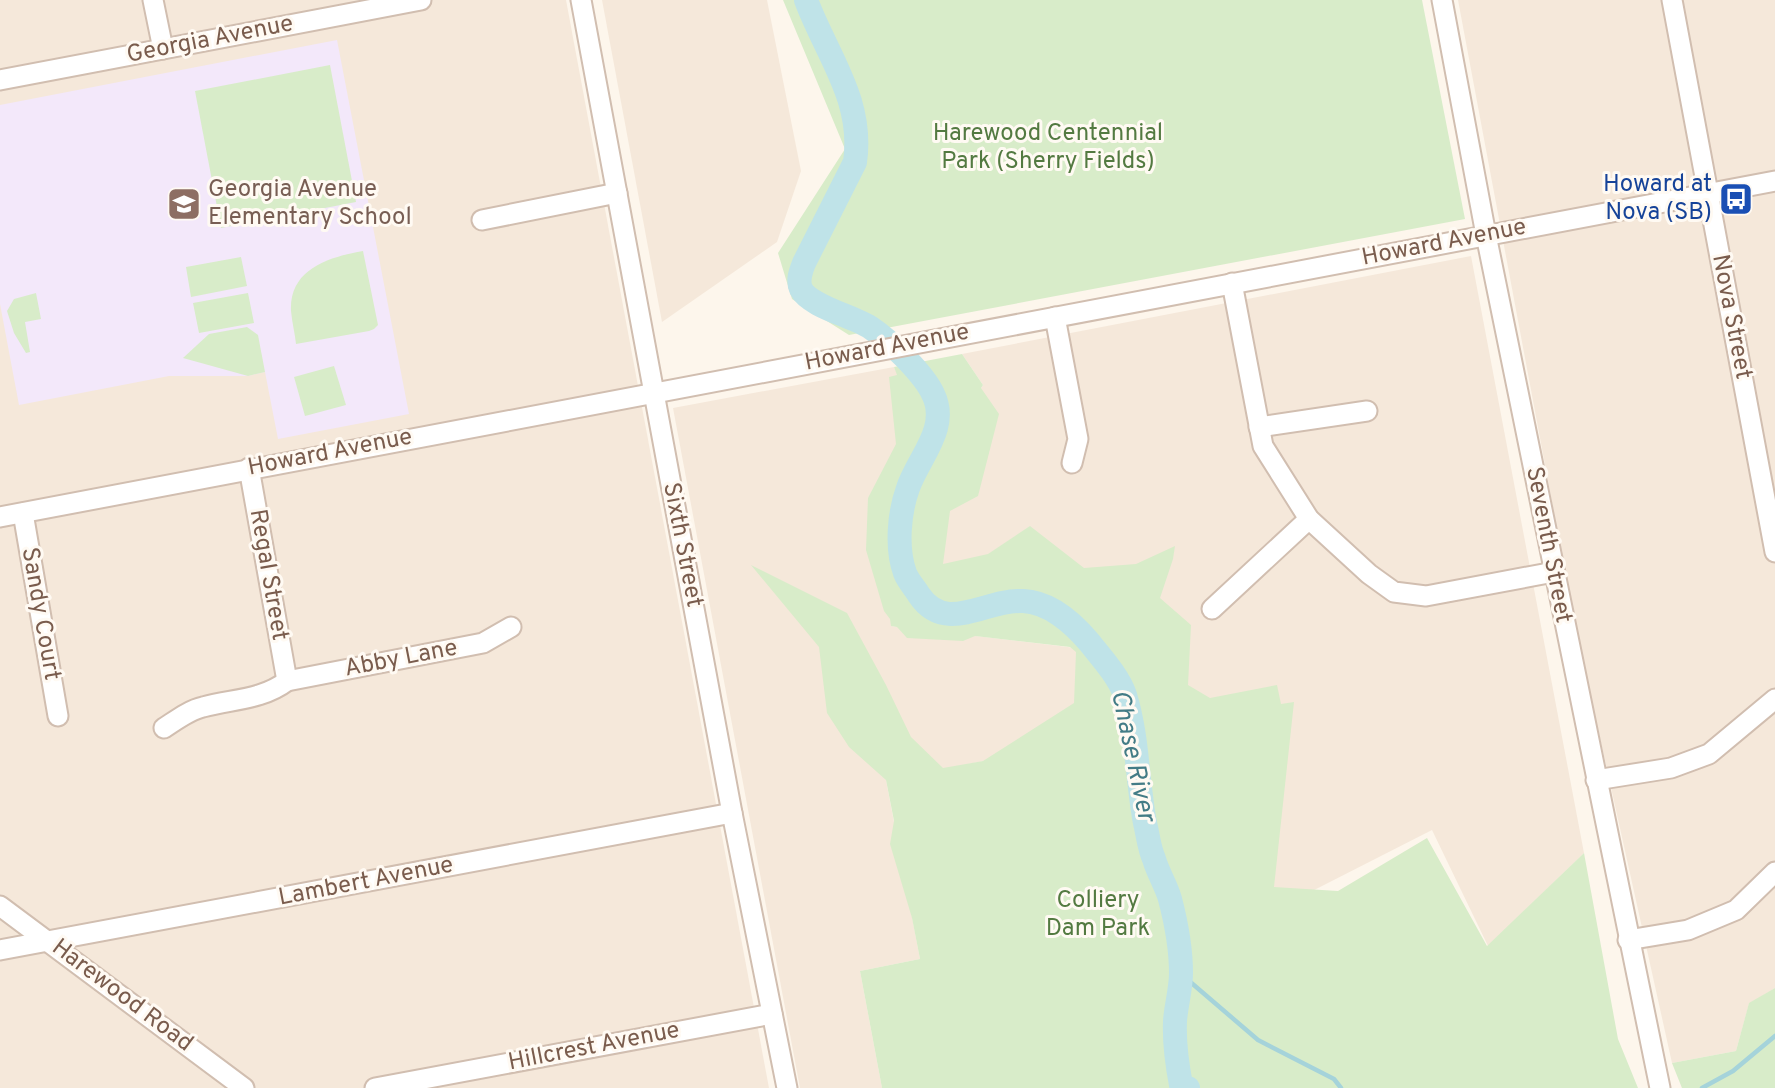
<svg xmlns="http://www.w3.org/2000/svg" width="1775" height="1088" font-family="Overpass,sans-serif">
<rect width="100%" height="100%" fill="#fdf6ec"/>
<!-- residential -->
<g fill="#f5e8da">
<polygon points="0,0 566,0 769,1088 0,1088"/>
<polygon points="602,0 767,0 801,171 777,242 662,322"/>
<polygon points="1458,0 1775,0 1775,988 1749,1004 1736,1051 1672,1063 1575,625"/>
<polygon points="1471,256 1584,853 1488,946 1432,830 1271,912 1127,733 1135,671 932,589 911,493 983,385 962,354"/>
<polygon points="894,367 914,408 891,626 1076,648 1087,741 886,780 920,959 860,971 882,1088 800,1088 673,408"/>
</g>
<!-- education -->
<polygon fill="#f3e8fa" points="337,40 409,414 278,439 265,372 248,376 169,376 19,405 0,304 0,105"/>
<!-- green -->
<g fill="#d8ecc9">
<polygon points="783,0 1422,0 1465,219 849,335 792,299 778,253 845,149"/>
<polygon points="330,65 356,202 221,228 195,91"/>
<path d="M363,251L378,325L374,329L369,331L296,344C295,334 292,322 291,311C289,269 329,257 363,251Z"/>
<polygon points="241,257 247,286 191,297 186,267"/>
<polygon points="36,293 41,319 25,322 30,352 26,353 14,333 7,311 14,299"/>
<polygon points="248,293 254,323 199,333 193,303"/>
<polygon points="247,327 258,335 265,372 248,376 183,358 209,334"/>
<polygon points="962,354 983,385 981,388 999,414 978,496 950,511 943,564 988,554 1030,526 1084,568 1136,564 1175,546 1173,559 1160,598 1191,625 1188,685 1210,698 1277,685 1281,704 1294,702 1274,887 1338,891 1427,838 1487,946 1584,853 1618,1039 1638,1088 882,1088 860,971 920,959 912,918 890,844 894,821 886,780 849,747 827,713 819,647 751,565 847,613 886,685 911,737 943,768 983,761 1074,703 1076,652 1070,647 975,636 963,641 907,638 897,627 891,626 890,619 884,611 866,550 868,498 896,444 889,377 897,375 894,367"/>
<polygon points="334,366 346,405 305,416 294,377"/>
<polygon points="1775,988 1775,1088 1682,1088 1672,1063 1736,1051 1749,1003"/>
</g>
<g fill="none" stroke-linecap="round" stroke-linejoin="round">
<!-- stream -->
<g stroke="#a5d3da" stroke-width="4.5">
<polyline points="1181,974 1258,1040 1334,1079 1341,1088"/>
<polyline points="1702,1088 1733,1071 1775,1036"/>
</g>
<!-- river -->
<path stroke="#bfe3e8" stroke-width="24" d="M806,0C827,56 864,100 855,162L804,263C801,271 797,280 801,289C810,307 854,316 871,328C889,340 924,374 933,394C950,428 918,458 908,488C899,513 896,548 905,573C908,581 915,588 919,595C946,635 985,599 1023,601C1049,602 1073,623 1089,642C1101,657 1119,677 1125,695C1138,737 1137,781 1145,823C1148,835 1149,848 1154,859C1158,873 1166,885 1170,899C1176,922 1181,950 1181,973C1181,989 1176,1006 1175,1021C1174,1043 1177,1064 1181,1085L1188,1088"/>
<defs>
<g id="minor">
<polyline points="153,0 163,49"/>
<polyline points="581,0 732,813 787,1088"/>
<polyline points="1442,0 1486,235 1660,1088"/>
<polyline points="1672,0 1775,552"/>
<polyline points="0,80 421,0"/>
<polyline points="482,220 617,193"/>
<polyline points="1232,283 1263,446 1309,519 1369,574 1394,592 1426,596 1554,572"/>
<polyline points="1055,317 1078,439 1072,463"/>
<polyline points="1259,427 1367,411"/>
<polyline points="249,468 287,681"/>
<polyline points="23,513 58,716"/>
<polyline points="0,517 1775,181"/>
<polyline points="1212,609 1309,519"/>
<path d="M164,728C175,721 189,710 203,707C232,699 262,700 287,681L483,643L511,627"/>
<polyline points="1596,780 1671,768 1709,754 1775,699"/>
<polyline points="0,906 244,1088"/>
<polyline points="1628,940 1688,930 1736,910 1775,872"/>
<polyline points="0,950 732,813"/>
<polyline points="375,1088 772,1014"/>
</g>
</defs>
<!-- minor casing -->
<use href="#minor" stroke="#d1beb0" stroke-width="23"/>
<!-- minor -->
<use href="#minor" stroke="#fff" stroke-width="19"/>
</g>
<!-- icons -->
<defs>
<symbol id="bus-square" viewBox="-11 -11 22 22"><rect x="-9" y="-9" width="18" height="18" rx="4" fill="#1a4fb4" stroke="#fffaf3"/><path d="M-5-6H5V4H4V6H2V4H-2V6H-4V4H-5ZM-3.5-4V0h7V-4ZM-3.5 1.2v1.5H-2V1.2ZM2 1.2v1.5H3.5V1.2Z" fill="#fff"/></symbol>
<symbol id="school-square" viewBox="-11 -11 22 22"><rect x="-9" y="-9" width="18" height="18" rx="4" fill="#8d6e63" stroke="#fffaf3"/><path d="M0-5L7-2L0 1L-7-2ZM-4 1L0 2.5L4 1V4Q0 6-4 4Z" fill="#fff"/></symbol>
</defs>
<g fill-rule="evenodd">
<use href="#bus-square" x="1717" y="180" width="38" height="38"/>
<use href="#school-square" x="165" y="185" width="38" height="38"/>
</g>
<g text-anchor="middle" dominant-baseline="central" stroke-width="6" stroke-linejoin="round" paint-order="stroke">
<!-- street labels -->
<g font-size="24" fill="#7a5c4d" stroke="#fffaf3">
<text transform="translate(210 40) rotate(-11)">Georgia Avenue</text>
<text transform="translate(1444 243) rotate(-11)">Howard Avenue</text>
<text transform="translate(1731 317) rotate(79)">Nova Street</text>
<text transform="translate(887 348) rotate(-11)">Howard Avenue</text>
<text transform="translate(330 453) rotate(-11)">Howard Avenue</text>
<text transform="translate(682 545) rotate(79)">Sixth Street</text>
<text transform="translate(1548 545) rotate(79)">Seventh Street</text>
<text transform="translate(268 575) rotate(80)">Regal Street</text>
<text transform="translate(40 614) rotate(80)">Sandy Court</text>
<text transform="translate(401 659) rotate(-11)">Abby Lane</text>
<text transform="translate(366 882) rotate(-11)">Lambert Avenue</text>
<text transform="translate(122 996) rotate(37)">Harewood Road</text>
<text transform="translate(594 1047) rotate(-11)">Hillcrest Avenue</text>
</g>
<!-- park labels -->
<g font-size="24" fill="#537a41" stroke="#fffaf3">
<text x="1048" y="134">Harewood Centennial<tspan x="1048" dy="28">Park (Sherry Fields)</tspan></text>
<text x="1098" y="901">Colliery<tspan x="1098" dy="28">Dam Park</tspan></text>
</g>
<!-- transit labels -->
<g font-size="24" fill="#164399" stroke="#fffaf3" text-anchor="end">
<text x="1712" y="185">Howard at<tspan x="1712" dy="28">Nova (SB)</tspan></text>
</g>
<!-- education labels -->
<g font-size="24" fill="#785e54" stroke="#fffaf3" text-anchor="start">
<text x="208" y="190">Georgia Avenue<tspan x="208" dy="28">Elementary School</tspan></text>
</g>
<!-- water labels -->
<g font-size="26" font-style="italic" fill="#437c86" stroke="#fffaf3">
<text transform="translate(1132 756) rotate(78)">Chase River</text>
</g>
</g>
</svg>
